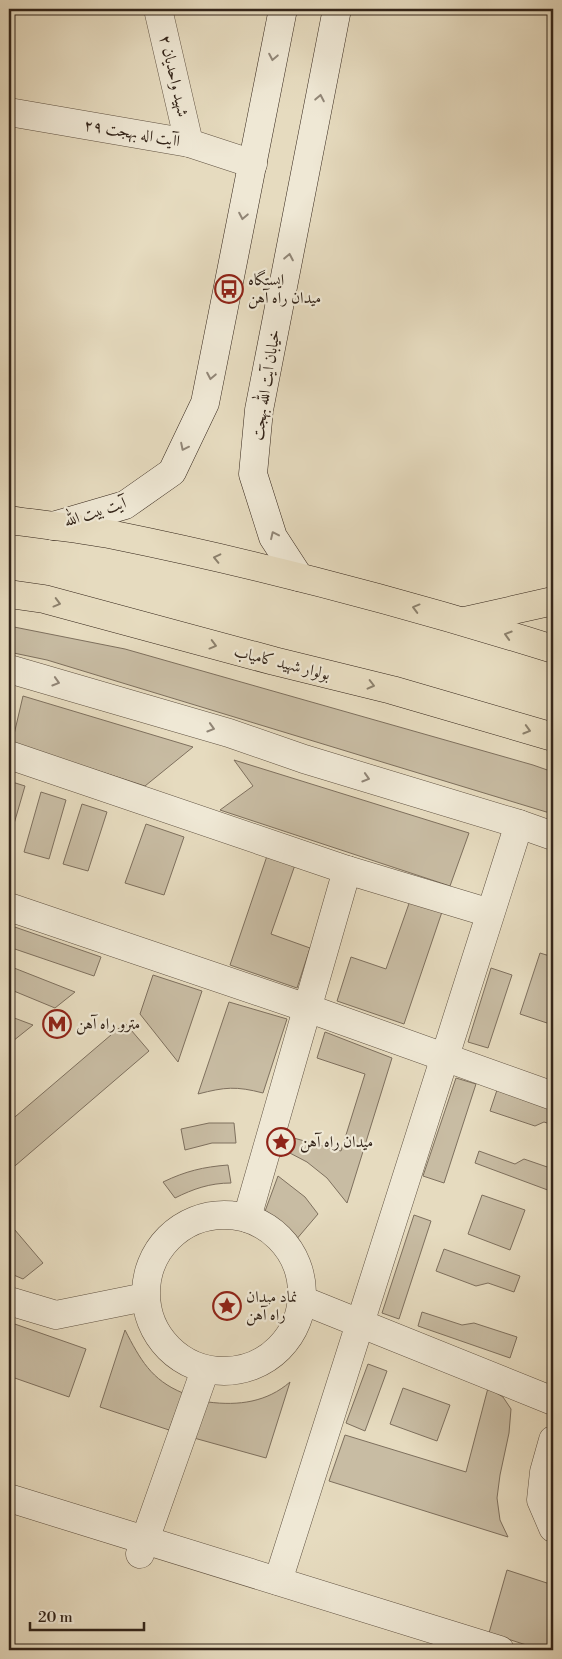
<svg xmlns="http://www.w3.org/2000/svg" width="562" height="1659" font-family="'Libre Bodoni',Amiri,serif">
<rect width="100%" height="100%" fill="#e6dbbf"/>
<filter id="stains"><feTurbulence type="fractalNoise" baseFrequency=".004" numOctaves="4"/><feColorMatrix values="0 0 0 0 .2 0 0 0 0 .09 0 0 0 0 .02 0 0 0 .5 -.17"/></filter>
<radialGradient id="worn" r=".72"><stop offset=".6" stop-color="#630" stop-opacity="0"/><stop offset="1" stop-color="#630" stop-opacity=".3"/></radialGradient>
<!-- green -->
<g fill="#c8bca3" stroke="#7e705e">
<polygon points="9,626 125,649 533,765 553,772 553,814 47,660 9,652"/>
<polygon points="23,696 193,747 145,786 12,743"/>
<polygon points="234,760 469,833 450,886 220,810 253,786"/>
<polygon points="9,781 25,786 9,841"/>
<polygon points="41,792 66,800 49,859 24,852"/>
<polygon points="82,804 107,812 88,871 63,864"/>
<polygon points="146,824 184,837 164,895 125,883"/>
<polygon points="268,853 296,862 271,934 310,948 297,988 230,965"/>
<polygon points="412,895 444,906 404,1024 337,1001 351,957 386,969"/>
<polygon points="9,925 101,957 94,976 9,947"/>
<polygon points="540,953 553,957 553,1025 520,1014"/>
<polygon points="9,966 75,992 55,1008 9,989"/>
<polygon points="491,968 512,975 488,1048 468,1042"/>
<polygon points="153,975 202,991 178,1062 140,1014"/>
<path d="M229,1002L287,1019L263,1093C236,1086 225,1087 198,1094Z"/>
<polygon points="9,1016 33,1025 13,1041 9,1039"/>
<polygon points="125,1023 149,1051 9,1171 9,1122"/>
<polygon points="325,1032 392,1058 347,1203 327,1178 307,1162 286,1151 290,1137 341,1151 365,1074 317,1058"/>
<polygon points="456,1078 476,1084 444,1183 423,1176"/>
<polygon points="497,1090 553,1109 553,1125 544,1122 535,1126 490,1111"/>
<polygon points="209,1123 234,1123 236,1143 212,1143 185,1150 181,1129"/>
<polygon points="479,1151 515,1164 524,1159 553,1169 553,1192 475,1163"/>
<path d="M228,1165L231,1183C210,1183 193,1189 175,1198L163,1182C186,1171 203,1167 228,1165Z"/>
<polygon points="278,1176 305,1197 318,1214 295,1241 283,1228 264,1214"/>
<polygon points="482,1195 525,1210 510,1250 468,1234"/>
<polygon points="414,1215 431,1221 399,1319 382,1313"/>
<polygon points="9,1223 43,1263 23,1279 9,1273"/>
<polygon points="444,1249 520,1276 514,1292 488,1283 476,1286 436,1271"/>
<polygon points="422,1312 462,1325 474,1323 517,1337 510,1358 418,1326"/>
<polygon points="9,1322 86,1349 69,1397 9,1376"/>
<path d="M125,1330C140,1359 151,1380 183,1393L169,1430L100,1407Z"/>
<polygon points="368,1364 387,1371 365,1431 346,1423"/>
<path d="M290,1382L266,1458L194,1438L208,1402C239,1406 267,1402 290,1382Z"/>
<polygon points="403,1388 450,1405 437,1441 390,1424"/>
<polygon points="488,1388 503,1397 511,1409 509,1433 500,1475 497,1498 500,1520 508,1537 329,1481 345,1435 466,1472"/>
<polygon points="507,1570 553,1585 553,1650 542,1650 489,1633"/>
</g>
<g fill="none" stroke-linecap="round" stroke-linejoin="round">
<defs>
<g id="street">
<polyline points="158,9 189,143"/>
<polyline points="9,112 189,143 253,164"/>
<polyline points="9,669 229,733 304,759 519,824 553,836"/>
<polyline points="9,755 347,870 490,913"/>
<polyline points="9,907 307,1008 553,1096"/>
<circle cx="224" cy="1293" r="78"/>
<polyline points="247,1218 347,870"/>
<polyline points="302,1300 553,1401"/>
<polyline points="9,1301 56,1315 145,1297"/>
<polyline points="553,1440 544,1472 541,1500 553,1528"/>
<polyline points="9,1498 500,1650"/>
<polyline points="140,1554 205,1370"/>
<polyline points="278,1581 519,824"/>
</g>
<g id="secondary">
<polyline points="53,526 125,505 172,472 205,403 283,9"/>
<polyline points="299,577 273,537 253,474 259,410 337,9"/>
</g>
<g id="primary">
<path d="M9,520C44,525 79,528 114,535C262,565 409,604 553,649"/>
<polyline points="9,594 44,599 274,661 392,690 553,737"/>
<polyline points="465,621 553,601"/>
</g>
</defs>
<!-- street casing -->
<use href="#street" stroke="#605242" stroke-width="29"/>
<!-- secondary casing -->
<use href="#secondary" stroke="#332419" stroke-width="29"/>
<!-- primary casing -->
<use href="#primary" stroke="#332419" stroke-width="29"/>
<!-- street -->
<use href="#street" stroke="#efe8d5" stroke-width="28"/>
<!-- secondary -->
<use href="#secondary" stroke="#efe8d5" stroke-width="28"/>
<!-- primary -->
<use href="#primary" stroke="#e6dbbf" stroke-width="28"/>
</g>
<!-- one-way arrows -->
<defs><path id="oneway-chevron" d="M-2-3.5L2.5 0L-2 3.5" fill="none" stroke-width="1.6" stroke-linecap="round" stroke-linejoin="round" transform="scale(1.25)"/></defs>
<g stroke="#918677">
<use href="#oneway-chevron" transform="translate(273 57) rotate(101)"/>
<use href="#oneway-chevron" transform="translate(320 98) rotate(-79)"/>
<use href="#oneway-chevron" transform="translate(243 216) rotate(101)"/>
<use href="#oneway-chevron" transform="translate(289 257) rotate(-79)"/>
<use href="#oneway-chevron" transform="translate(211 376) rotate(101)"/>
<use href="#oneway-chevron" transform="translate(184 447) rotate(116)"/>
<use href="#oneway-chevron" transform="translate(274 535) rotate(-115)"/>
<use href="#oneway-chevron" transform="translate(56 682) rotate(17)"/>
<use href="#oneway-chevron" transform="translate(211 728) rotate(17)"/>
<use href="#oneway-chevron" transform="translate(366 778) rotate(17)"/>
</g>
<g stroke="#8c806c">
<use href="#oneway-chevron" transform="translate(217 558) rotate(-167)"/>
<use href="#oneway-chevron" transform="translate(57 603) rotate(15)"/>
<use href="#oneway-chevron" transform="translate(416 608) rotate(-165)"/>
<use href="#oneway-chevron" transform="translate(508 635) rotate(-163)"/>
<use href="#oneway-chevron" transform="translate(213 645) rotate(15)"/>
<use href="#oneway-chevron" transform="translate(371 685) rotate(14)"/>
<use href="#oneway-chevron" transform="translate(527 730) rotate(16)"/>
</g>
<!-- icons -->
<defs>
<symbol id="bus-ring" viewBox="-11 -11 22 22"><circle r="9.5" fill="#efe8d5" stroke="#8f2418" stroke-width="1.5"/><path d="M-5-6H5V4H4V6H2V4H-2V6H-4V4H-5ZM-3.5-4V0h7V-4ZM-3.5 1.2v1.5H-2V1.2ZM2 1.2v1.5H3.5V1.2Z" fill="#8f2418"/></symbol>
<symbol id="metro-ring" viewBox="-11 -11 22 22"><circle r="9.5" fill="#efe8d5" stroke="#8f2418" stroke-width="1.5"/><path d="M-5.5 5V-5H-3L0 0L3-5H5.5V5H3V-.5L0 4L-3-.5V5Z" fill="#8f2418"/></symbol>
<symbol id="sight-ring" viewBox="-11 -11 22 22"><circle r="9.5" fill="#efe8d5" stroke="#8f2418" stroke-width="1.5"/><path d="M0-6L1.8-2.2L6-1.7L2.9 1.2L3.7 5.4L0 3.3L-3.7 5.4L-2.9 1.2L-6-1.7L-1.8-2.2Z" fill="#8f2418"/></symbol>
</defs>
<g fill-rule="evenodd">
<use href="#bus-ring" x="213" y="273" width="32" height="32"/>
<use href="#metro-ring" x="41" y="1008" width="32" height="32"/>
<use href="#sight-ring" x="265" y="1126" width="32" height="32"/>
<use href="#sight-ring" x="211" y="1290" width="32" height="32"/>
</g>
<g text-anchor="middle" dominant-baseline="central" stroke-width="4.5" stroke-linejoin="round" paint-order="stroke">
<!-- street labels -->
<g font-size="16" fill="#332419" stroke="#efe8d5">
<text transform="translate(174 76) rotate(77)">شهید واحدیان ۲</text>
<text transform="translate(132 133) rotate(10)">اآیت اله بهجت ۲۹</text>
<text transform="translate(266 385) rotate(-81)">خیابان آیت الله بهجت</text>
<text transform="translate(95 512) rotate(-18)">آیت بیت الله</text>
<text transform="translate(282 663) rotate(14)">بولوار شهید کامیاب</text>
</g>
<!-- poi labels -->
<g font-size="16" fill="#332419" stroke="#efe8d5" text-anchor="start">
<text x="248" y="280">ایستگاه<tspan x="248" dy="18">میدان راه آهن</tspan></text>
<text x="76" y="1024">مترو راه آهن</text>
<text x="300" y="1142">میدان راه آهن</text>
<text x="246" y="1297">نماد میدان<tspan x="246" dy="18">راه آهن</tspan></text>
</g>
</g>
<!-- margin -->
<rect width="562" height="1659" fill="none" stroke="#e6dbbf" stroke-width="30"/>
<rect x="10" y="10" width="542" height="1639" fill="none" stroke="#332419" stroke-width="2.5"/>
<rect x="15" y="15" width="532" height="1629" fill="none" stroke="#332419"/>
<!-- scale -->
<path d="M30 1622v8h114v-8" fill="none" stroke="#332419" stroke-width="2.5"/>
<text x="38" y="1622" font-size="15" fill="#332419" stroke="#efe8d5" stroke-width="4" paint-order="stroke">20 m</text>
<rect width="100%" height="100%" filter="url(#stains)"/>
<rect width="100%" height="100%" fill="url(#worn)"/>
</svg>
